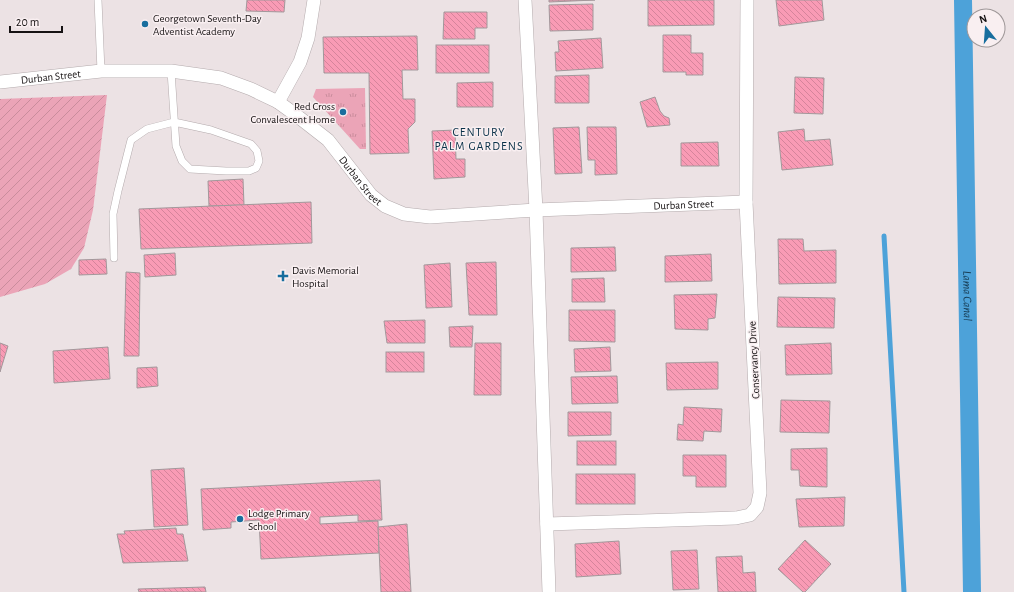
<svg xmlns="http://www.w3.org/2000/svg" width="1014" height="592" font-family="'Alegreya Sans',sans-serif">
<defs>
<pattern id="park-tufts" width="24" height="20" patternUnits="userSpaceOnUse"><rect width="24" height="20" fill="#eba4b7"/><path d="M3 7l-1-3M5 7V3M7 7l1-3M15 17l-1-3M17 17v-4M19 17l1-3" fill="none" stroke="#c98c9c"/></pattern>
<pattern id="garden-furrows" width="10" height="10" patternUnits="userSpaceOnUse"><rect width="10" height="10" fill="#eba4b7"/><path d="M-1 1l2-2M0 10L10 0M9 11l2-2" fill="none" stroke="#c98c9c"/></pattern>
<pattern id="building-back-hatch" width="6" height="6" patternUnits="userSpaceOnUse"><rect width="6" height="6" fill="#f99bb5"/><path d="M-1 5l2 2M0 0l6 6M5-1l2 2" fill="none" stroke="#d5849b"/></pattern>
</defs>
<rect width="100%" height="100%" fill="#ece2e4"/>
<!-- park -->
<polygon fill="url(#park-tufts)" points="365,88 366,149 360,149 313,97 316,89"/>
<!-- garden -->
<polygon fill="url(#garden-furrows)" points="107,95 93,210 84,248 71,269 45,284 0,297 0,99"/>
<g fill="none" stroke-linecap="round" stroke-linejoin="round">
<!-- stream -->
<polyline stroke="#4da2d9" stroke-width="5" points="884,236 904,592"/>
<!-- canal -->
<path stroke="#4da2d9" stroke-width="18" id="s1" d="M963,0L972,592"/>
</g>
<!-- building -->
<g fill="url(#building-back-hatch)" stroke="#a2989b">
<polygon points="247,0 285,0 284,12 246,11"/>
<polygon points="549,0 595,0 549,2"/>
<polygon points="648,0 714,0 714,25 648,26"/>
<polygon points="776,0 822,0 824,20 779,26"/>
<polygon points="593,4 593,30 550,31 549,5"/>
<polygon points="444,12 487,12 487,28 475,28 475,39 443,39"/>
<polygon points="663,35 691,35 691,53 703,53 703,75 686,75 686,72 663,72"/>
<polygon points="417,36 418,70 402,70 403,99 415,99 415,122 408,129 409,153 370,154 369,73 324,73 323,37"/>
<polygon points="601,38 603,68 556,71 555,52 559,52 558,41"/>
<rect x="436" y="45" width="53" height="28"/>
<polygon points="589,75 589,103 555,103 555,76"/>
<polygon points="795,77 824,78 823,114 794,113"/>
<polygon points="493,82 493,107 457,107 457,83"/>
<polygon points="655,97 660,111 664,116 669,118 670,125 647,127 640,102"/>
<polygon points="579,127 582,173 555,174 553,128"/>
<polygon points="587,127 616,127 617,174 595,175 595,160 588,160"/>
<polygon points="804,129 805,141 830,139 833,165 782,170 778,132"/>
<polygon points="455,130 456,159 465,159 465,177 434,179 432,131"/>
<polygon points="718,142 719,166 681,166 681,143"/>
<polygon points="243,179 244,205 209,206 208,181"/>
<polygon points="311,202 312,243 141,249 139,209"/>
<polygon points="778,239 803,239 804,251 836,250 836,283 779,284"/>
<polygon points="615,247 616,271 571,272 571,248"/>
<polygon points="175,253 176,275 145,277 144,255"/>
<polygon points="711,254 712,281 665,282 665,256"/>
<polygon points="106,259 107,274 79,275 79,260"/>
<polygon points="496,262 497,315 469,315 466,263"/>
<polygon points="450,263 452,307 426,308 424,265"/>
<polygon points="126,272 140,273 139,356 124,356"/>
<polygon points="604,278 605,302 572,302 572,279"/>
<polygon points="717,294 715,318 708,319 708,330 675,329 674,295"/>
<polygon points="778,297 835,298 834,328 777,327"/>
<polygon points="569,310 615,310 615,342 569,341"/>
<polygon points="425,320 425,343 387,343 384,321"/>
<polygon points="473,326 472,347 450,347 449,327"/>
<polygon points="0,343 8,346 0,372"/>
<polygon points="475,343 501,343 501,395 474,395"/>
<polygon points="831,343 832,374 786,375 785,345"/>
<polygon points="108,347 110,379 54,383 53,351"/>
<polygon points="610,347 611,371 575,372 574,349"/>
<rect x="386" y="352" width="38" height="20"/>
<polygon points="718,362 718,389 667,390 666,363"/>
<polygon points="157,367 158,386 137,388 137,368"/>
<polygon points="617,376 618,403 572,404 571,377"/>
<polygon points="781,400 830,401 829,433 780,432"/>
<polygon points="684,407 722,409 721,432 704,431 703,441 677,440 678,424 683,425"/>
<polygon points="568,412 611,412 611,435 568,436"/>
<rect x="577" y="441" width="39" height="24"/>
<polygon points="827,448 827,487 800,486 799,470 791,470 791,449"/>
<polygon points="683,455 726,455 726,487 696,487 696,476 683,476"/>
<polygon points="184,468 188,525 154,527 151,470"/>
<rect x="576" y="474" width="59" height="30"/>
<polygon points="380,480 382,520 358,521 358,515 320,517 320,524 378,521 379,553 261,559 259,520 231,522 231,528 203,530 201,489"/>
<polygon points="845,497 844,526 799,527 796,499"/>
<polygon points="407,524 411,592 381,592 378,527"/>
<polygon points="176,528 177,534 183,534 188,561 123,563 117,534 125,534 124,531"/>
<polygon points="805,540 831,564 805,592 803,592 778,569"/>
<polygon points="619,541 621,574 576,577 575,544"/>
<polygon points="697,550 699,589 673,590 671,551"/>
<polygon points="742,556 743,573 755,572 756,592 718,592 716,557"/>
<polygon points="205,587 206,592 139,592 138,589"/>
</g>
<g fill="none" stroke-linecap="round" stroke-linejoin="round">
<defs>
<g id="lane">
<polyline points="98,0 101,71"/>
<polyline points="114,258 113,214 118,191 131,140 147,129 174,122 211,130 251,144 257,151 259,161 256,168 249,171 226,171 190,169 182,161 176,146 171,71"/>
</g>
<g id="street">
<polyline points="525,0 536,210 549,592"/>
<path id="s2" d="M0,82L101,71H171L221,78L251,89L278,102L296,115L328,140L371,195L385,206L404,214L430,217L536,210L746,202"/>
<polyline points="278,102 300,62 308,38 314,0"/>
<polyline points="547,524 736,518 750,515 757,507 760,493 746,202 747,0"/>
</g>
</defs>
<!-- lane casing -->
<use href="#lane" stroke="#b4abad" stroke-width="8"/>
<!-- street casing -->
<use href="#street" stroke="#b4abad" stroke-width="14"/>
<!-- lane -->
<use href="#lane" stroke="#fff" stroke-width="7"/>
<!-- street -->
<use href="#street" stroke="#fff" stroke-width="13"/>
</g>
<!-- markers -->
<g fill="#186e9e" stroke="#f9eff1" stroke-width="1.5">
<circle cx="145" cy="24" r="4"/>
<circle cx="343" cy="112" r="4"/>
<path d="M281 270h4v4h4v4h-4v4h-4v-4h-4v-4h4z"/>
<circle cx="240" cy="519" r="4"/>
</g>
<g text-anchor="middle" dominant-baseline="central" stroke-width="3" stroke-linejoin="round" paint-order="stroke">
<!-- poi labels -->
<g font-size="11" fill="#161213" stroke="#f9eff1" text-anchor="start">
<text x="153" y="18">Georgetown Seventh-Day<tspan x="153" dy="13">Adventist Academy</tspan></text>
<text x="335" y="106" text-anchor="end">Red Cross<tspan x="335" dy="13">Convalescent Home</tspan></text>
<text x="292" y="270">Davis Memorial<tspan x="292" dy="13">Hospital</tspan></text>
<text x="248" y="513">Lodge Primary<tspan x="248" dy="13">School</tspan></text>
</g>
<!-- street labels -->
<g font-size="11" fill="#161213" stroke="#f9eff1">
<text stroke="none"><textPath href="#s2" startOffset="51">Durban Street</textPath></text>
<text stroke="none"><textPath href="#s2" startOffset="399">Durban Street</textPath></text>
<text stroke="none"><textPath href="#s2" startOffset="735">Durban Street</textPath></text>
<text transform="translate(754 360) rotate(-93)">Conservancy Drive</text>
</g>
<!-- neighbourhood labels -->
<g font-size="12" letter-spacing="1" fill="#093148" stroke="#f9eff1">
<text x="479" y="132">CENTURY<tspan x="479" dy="14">PALM GARDENS</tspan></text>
</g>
<!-- water labels -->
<g font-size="12" font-style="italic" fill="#173b52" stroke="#f9eff1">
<text stroke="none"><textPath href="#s1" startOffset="296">Lama Canal</textPath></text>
</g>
</g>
<!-- north arrow -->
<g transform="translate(986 28) rotate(343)"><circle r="19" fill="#f9eff1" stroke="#9e9798"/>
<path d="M0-3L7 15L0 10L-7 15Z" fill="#186e9e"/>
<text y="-6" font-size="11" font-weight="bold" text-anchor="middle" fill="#161213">N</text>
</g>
<!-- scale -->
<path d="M10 26v6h52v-6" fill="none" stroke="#161213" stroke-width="2"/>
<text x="16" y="26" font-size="12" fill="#161213" stroke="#f9eff1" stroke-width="3" paint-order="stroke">20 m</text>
</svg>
